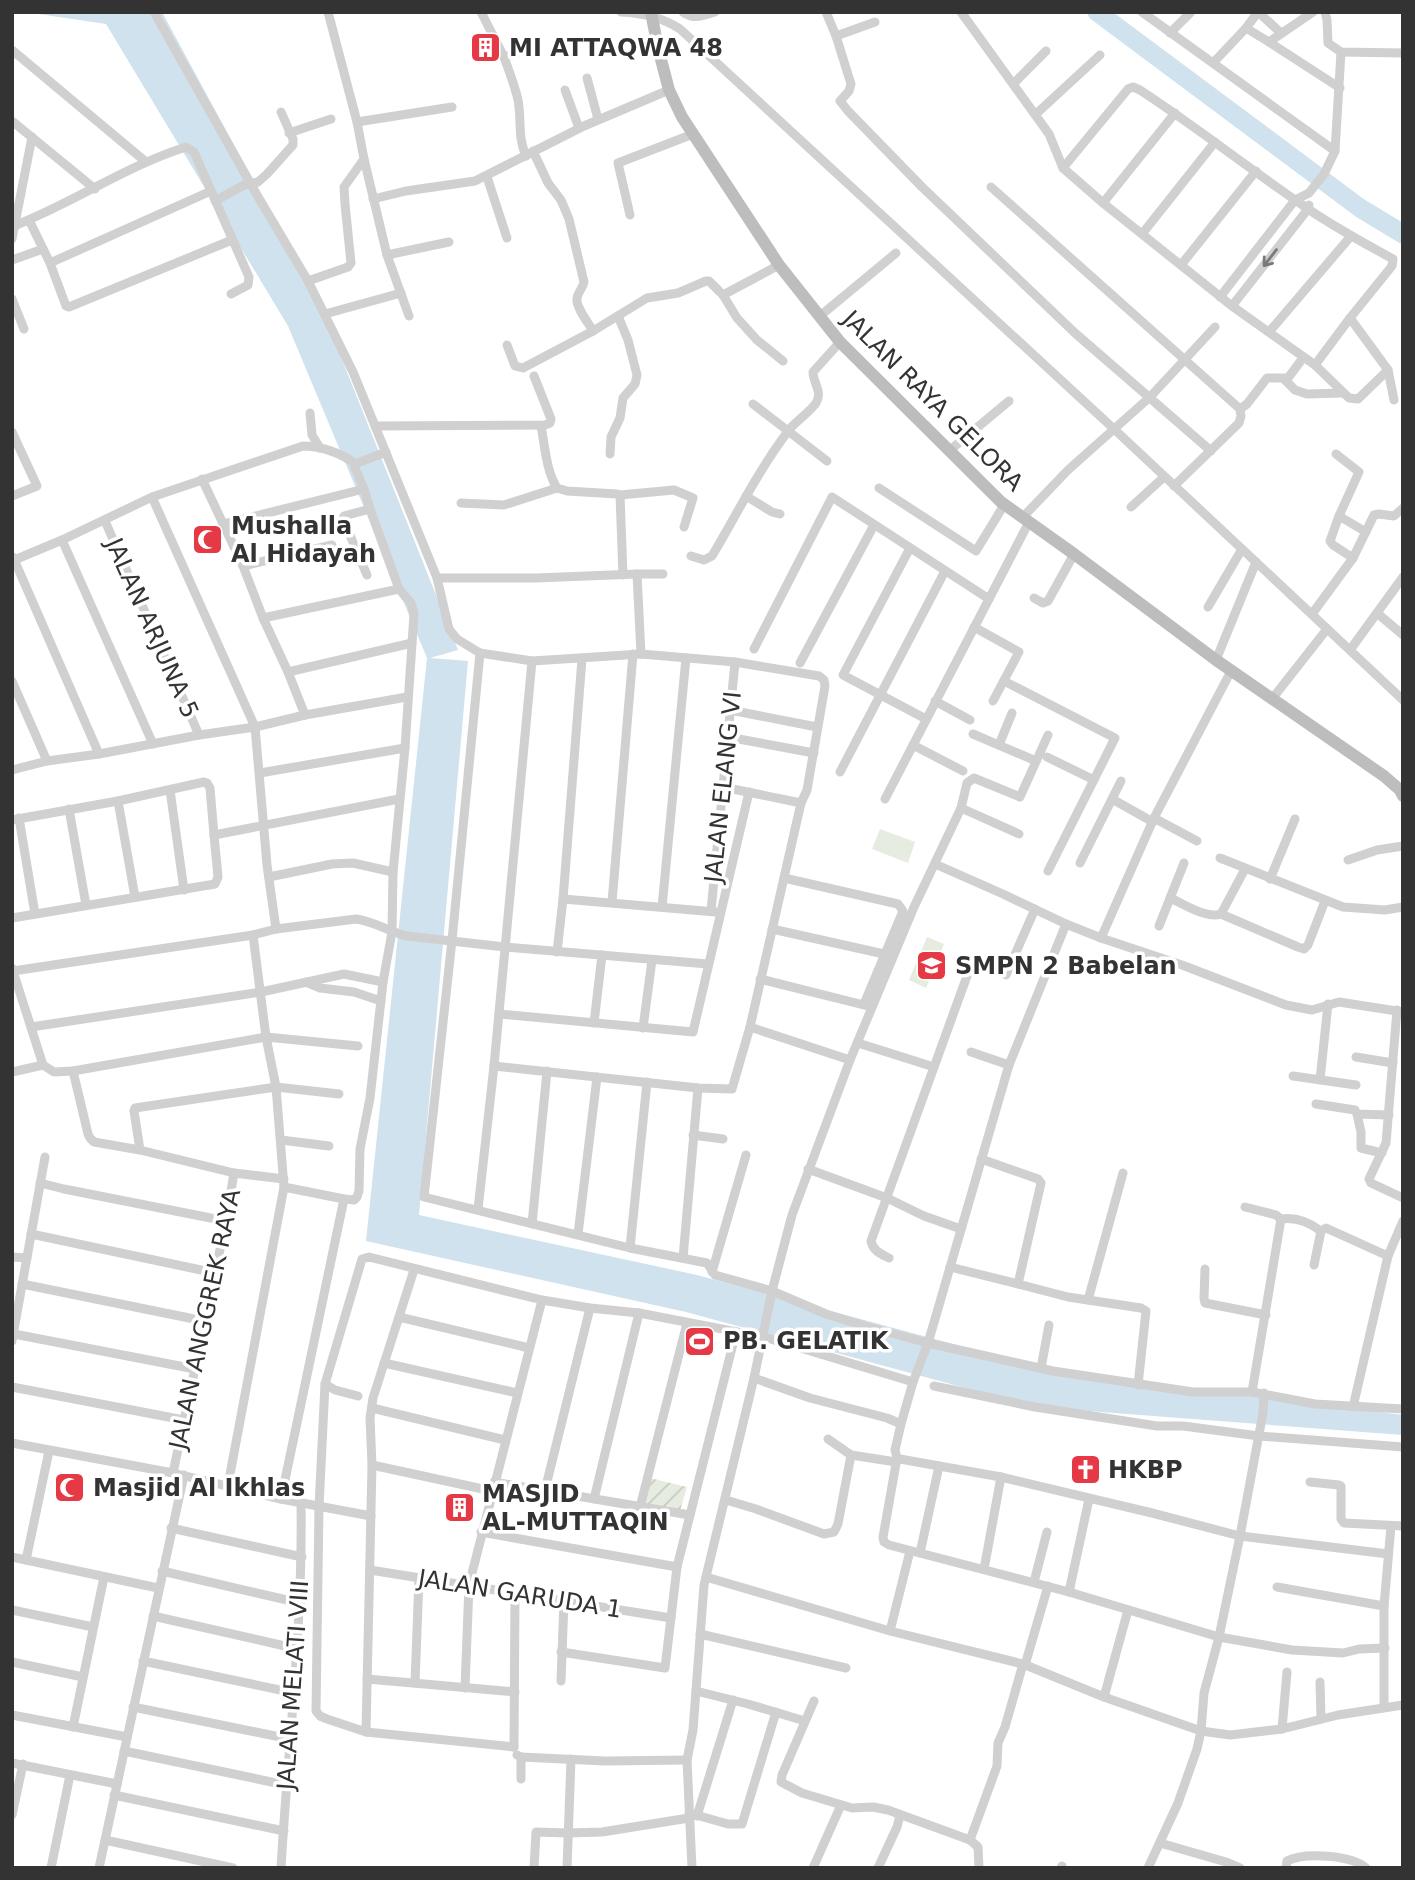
<svg xmlns="http://www.w3.org/2000/svg" width="1415" height="1880" font-family="'DejaVu Sans',sans-serif">
<defs>
<pattern id="garden-furrows" width="10" height="10" patternUnits="userSpaceOnUse" patternTransform="scale(1.75)"><rect width="10" height="10" fill="#e6ecdf"/><path d="M-1 1l2-2M0 10L10 0M9 11l2-2" fill="none" stroke="#c6cbc0"/></pattern>
</defs>
<rect width="100%" height="100%" fill="#fff"/>
<!-- garden -->
<polygon fill="url(#garden-furrows)" points="650,1478 687,1487 680,1511 644,1503"/>
<!-- pitch -->
<g fill="#e6ecdf">
<polygon points="880,829 915,842 908,863 872,849"/>
<polygon points="927,937 944,944 926,988 909,980"/>
<polygon points="690,1333 713,1335 711,1350 688,1348"/>
</g>
<!-- water -->
<polygon fill="#cfe2ee" points="25,12 162,12 319,302 458,650 430,658 468,661 419,1215 697,1275 1053,1371 1403,1415 1403,1435 1035,1407 686,1312 366,1241 427,658 288,326 106,24"/>
<g fill="none" stroke-linecap="round" stroke-linejoin="round">
<!-- river -->
<polyline stroke="#cfe2ee" stroke-width="19" points="1097,12 1360,208 1403,234"/>
<!-- street -->
<g stroke="#d0d0d0" stroke-width="9">
<polyline points="154,12 257,195 308,281 353,372 437,578 449,629 457,639 480,653"/>
<polyline points="481,12 504,57 527,49"/>
<path d="M621,12C642,13 662,17 680,29L1114,429L1403,700"/>
<path d="M683,12C694,20 702,16 715,12"/>
<polyline points="826,12 836,36 875,22"/>
<polyline points="961,12 1049,134 1063,168 1103,203 1232,306 1315,365 1349,398 1358,399 1388,370"/>
<polyline points="1142,12 1335,151"/>
<polyline points="1325,12 1327,20 1328,43 1341,52 1403,53"/>
<polyline points="1246,28 1269,42 1340,88"/>
<polyline points="1170,33 1191,12"/>
<polyline points="836,36 851,84 849,91 840,101 848,111 922,187 1075,333 1211,451"/>
<polyline points="1269,42 1313,12"/>
<polyline points="12,50 146,162"/>
<path d="M504,57C509,71 515,86 518,100C522,121 517,135 526,156"/>
<polyline points="1213,63 1246,28 1258,12 1281,33"/>
<polyline points="587,78 598,119"/>
<polyline points="1014,83 1046,51"/>
<polyline points="565,90 579,128"/>
<polyline points="1036,114 1100,55"/>
<polyline points="12,121 95,189"/>
<polyline points="357,122 452,107"/>
<polyline points="289,133 331,119"/>
<path d="M533,151L548,183L561,200L569,219L584,282C583,288 578,292 577,298C575,306 589,324 593,331"/>
<polyline points="364,159 387,255 409,316"/>
<path d="M1063,168L1128,89L1133,87L1140,90C1195,126 1247,167 1301,204C1330,225 1362,242 1393,259L1392,266L1350,318L1315,365"/>
<polyline points="487,177 507,238"/>
<polyline points="991,187 1240,409 1241,416 1239,423 1174,486"/>
<polyline points="373,199 406,191 475,181 584,126 669,90"/>
<polyline points="215,201 244,185 258,182 267,174 293,145 293,139 281,112"/>
<polyline points="1103,203 1175,113"/>
<polyline points="630,215 618,163 693,134"/>
<polyline points="29,220 50,263 66,306 69,307 232,240"/>
<path d="M14,226C73,203 126,166 186,147L194,152L249,277L248,285L231,294"/>
<polyline points="1142,234 1215,142"/>
<polyline points="12,239 32,137"/>
<polyline points="387,255 449,242"/>
<polyline points="12,260 43,249"/>
<polyline points="50,263 211,191"/>
<polyline points="1181,265 1256,171"/>
<polyline points="308,281 348,267 351,263 345,204 344,187 364,159 357,122 328,12"/>
<polyline points="723,295 737,318 757,340 783,361"/>
<polyline points="1220,297 1295,200 1309,193 1324,174 1335,151 1341,52"/>
<polyline points="12,299 24,329"/>
<polyline points="1232,306 1308,209 1309,205"/>
<polyline points="325,314 401,293"/>
<polyline points="820,316 896,253"/>
<polyline points="1350,318 1388,370 1394,400"/>
<polyline points="1269,332 1351,236"/>
<polyline points="507,345 515,366 523,368 593,331 647,298 678,293 706,281 709,281 723,295 779,265"/>
<polyline points="1284,379 1295,390 1307,394 1343,393"/>
<polyline points="753,404 827,461"/>
<polyline points="1240,409 1247,404 1267,378 1288,378 1303,358"/>
<polyline points="310,413 312,435 320,448"/>
<polyline points="375,426 545,425 550,423 551,419 534,376"/>
<path d="M541,426C545,447 546,470 557,488"/>
<polyline points="12,432 37,486 12,496"/>
<polyline points="949,451 1009,401"/>
<polyline points="610,454 611,437 620,418 623,398 635,384 637,375 628,340 618,316"/>
<polyline points="1336,454 1359,472 1339,516 1330,541 1333,545 1353,558"/>
<polyline points="202,479 243,566 263,618 288,672 305,715"/>
<polyline points="879,488 976,551 1004,505"/>
<polyline points="620,495 623,575"/>
<polyline points="746,496 772,512 780,514"/>
<polyline points="152,497 255,727 267,865 276,929"/>
<polyline points="461,503 504,505 557,488 567,491 617,494 620,495 674,490 693,498 684,527"/>
<polyline points="1131,507 1164,477"/>
<polyline points="1339,516 1366,532"/>
<polyline points="1022,518 1068,470 1150,397 1215,327"/>
<polyline points="105,521 199,735"/>
<polyline points="223,524 364,489"/>
<polyline points="62,540 153,744"/>
<polyline points="910,548 843,675 926,719"/>
<path d="M691,556L704,560L712,556C737,514 759,469 789,430C796,421 810,412 816,403C823,392 813,383 813,372L840,342"/>
<polyline points="13,557 99,754"/>
<path d="M12,561L62,540L152,497L303,446C320,446 342,453 355,464"/>
<polyline points="243,566 332,545"/>
<polyline points="637,574 641,654"/>
<polyline points="367,575 343,519 344,516 370,509"/>
<polyline points="437,578 536,578 637,574 663,574"/>
<polyline points="1034,598 1043,603 1048,601 1074,554"/>
<polyline points="1208,607 1242,549"/>
<polyline points="1377,613 1403,635"/>
<polyline points="1312,614 1353,558 1374,515 1379,514 1394,516 1403,508"/>
<polyline points="263,618 399,589"/>
<polyline points="974,627 1019,652 993,701"/>
<polyline points="754,649 832,497 989,599"/>
<polyline points="1350,650 1403,577"/>
<polyline points="1216,660 1256,562"/>
<polyline points="800,663 874,525"/>
<polyline points="288,672 412,643"/>
<polyline points="12,681 47,761"/>
<polyline points="1004,681 1115,738 1048,871"/>
<polyline points="1272,699 1327,629"/>
<polyline points="935,701 970,720"/>
<polyline points="730,710 817,727"/>
<polyline points="973,734 1036,761"/>
<polyline points="728,737 814,753"/>
<polyline points="913,745 963,771"/>
<polyline points="999,745 1012,713"/>
<polyline points="1047,757 1094,780"/>
<polyline points="12,770 47,761 99,754 199,735 255,727 305,715 407,697"/>
<polyline points="840,772 945,571"/>
<polyline points="260,773 405,748"/>
<polyline points="170,790 184,890"/>
<polyline points="885,799 1029,522"/>
<polyline points="1112,799 1153,822"/>
<polyline points="118,801 135,897"/>
<polyline points="801,803 807,790 825,686 824,680 819,676 735,662 641,654 532,661 480,653 452,940 424,1197 630,1248 707,1263 715,1275 772,1291 826,1314 872,1328 928,1343 1053,1371 1193,1392 1252,1392 1315,1404 1403,1409"/>
<polyline points="961,808 1019,834"/>
<polyline points="69,809 86,905"/>
<polyline points="19,818 35,914"/>
<polyline points="1154,818 1197,841"/>
<polyline points="12,820 118,801 204,782 207,783 210,788 214,835 399,799"/>
<polyline points="1220,858 1343,907 1385,910 1403,907"/>
<polyline points="1348,860 1377,850 1403,846"/>
<polyline points="1080,863 1121,781"/>
<polyline points="935,864 1003,894 1066,924 1101,938 1182,965 1286,1005 1312,1010 1339,1002 1403,1012"/>
<polyline points="269,877 332,864 353,863 393,872"/>
<polyline points="784,878 898,904 903,911 864,1004"/>
<polyline points="1270,879 1295,819"/>
<path d="M1170,898C1184,904 1206,919 1221,914L1245,869"/>
<polyline points="563,899 716,912"/>
<polyline points="612,902 633,654"/>
<polyline points="662,907 686,658"/>
<polyline points="711,911 735,662"/>
<polyline points="1221,914 1298,947 1304,949 1308,945 1325,901"/>
<polyline points="12,918 215,884 218,877 214,835"/>
<polyline points="1159,926 1184,863"/>
<polyline points="772,929 884,954"/>
<polyline points="1101,938 1154,818 1231,671"/>
<polyline points="557,952 563,899 582,659"/>
<polyline points="12,968 43,1065 54,1072 73,1071 266,1037 358,1046"/>
<path d="M13,971L253,935L276,929L356,919C374,921 389,932 407,936L505,947L708,964"/>
<polyline points="1006,975 1035,909"/>
<polyline points="760,979 868,1006"/>
<polyline points="306,982 320,988 354,992 381,1001"/>
<polyline points="1397,1010 1386,1143 1369,1179 1371,1183 1403,1198"/>
<polyline points="499,1014 693,1032 749,792"/>
<polyline points="594,1023 602,955"/>
<polyline points="31,1027 261,992 344,974 383,982"/>
<polyline points="750,1027 850,1060"/>
<polyline points="643,1028 652,960"/>
<polyline points="858,1043 934,1067"/>
<polyline points="971,1052 1009,1065"/>
<polyline points="1356,1057 1393,1063"/>
<polyline points="494,1066 698,1088 732,1089 750,1027 801,803 723,787"/>
<polyline points="73,1071 88,1134 90,1138 94,1142 140,1150 234,1173"/>
<polyline points="12,1072 43,1065"/>
<polyline points="1293,1076 1356,1085"/>
<polyline points="1320,1080 1328,1004"/>
<polyline points="1316,1104 1355,1110 1357,1114 1389,1115"/>
<polyline points="1357,1114 1361,1132 1361,1148 1382,1153"/>
<polyline points="693,1135 723,1139"/>
<polyline points="281,1140 329,1146"/>
<polyline points="140,1150 134,1111 135,1108 276,1087 339,1094"/>
<polyline points="981,1159 1038,1179 1041,1183 1018,1284 1068,1297 1141,1308 1146,1311 1138,1385"/>
<polyline points="808,1169 887,1198 924,1216 961,1229"/>
<polyline points="40,1183 64,1189 226,1221"/>
<polyline points="284,1187 344,1199 354,1200 357,1197 359,1191 360,1149 370,1098 383,982 392,932 393,872 405,748 414,614 411,603 399,589 370,509 364,489 355,468 355,464 386,452"/>
<polyline points="1245,1207 1276,1215 1281,1219 1252,1392"/>
<polyline points="478,1209 494,1066 532,661"/>
<path d="M1281,1219C1296,1217 1309,1222 1321,1231"/>
<polyline points="532,1224 547,1071"/>
<polyline points="31,1234 215,1273"/>
<polyline points="578,1234 597,1077"/>
<polyline points="630,1248 647,1082"/>
<polyline points="12,1257 27,1258"/>
<polyline points="683,1258 698,1088"/>
<path d="M889,1258C881,1254 873,1251 871,1241L971,965"/>
<polyline points="1314,1265 1321,1231 1326,1228 1388,1256"/>
<polyline points="950,1267 1018,1284"/>
<polyline points="1205,1269 1204,1298 1205,1303 1266,1315"/>
<polyline points="712,1272 746,1155"/>
<polyline points="22,1284 204,1321"/>
<polyline points="1088,1300 1123,1173"/>
<polyline points="399,1317 529,1348"/>
<polyline points="14,1334 195,1369"/>
<polyline points="12,1341 45,1157"/>
<polyline points="384,1363 517,1393"/>
<polyline points="1041,1368 1049,1325"/>
<polyline points="754,1378 810,1398 887,1418 901,1424 895,1450 897,1458 900,1459 1001,1477 1152,1513 1240,1536 1388,1554"/>
<polyline points="325,1384 335,1390 358,1396"/>
<polyline points="934,1386 1035,1407 1157,1426 1183,1426 1259,1436 1403,1447"/>
<polyline points="12,1387 184,1420"/>
<polyline points="1353,1407 1388,1256 1403,1221"/>
<polyline points="372,1408 505,1440"/>
<polyline points="901,1424 913,1382 928,1343 1009,1065 1066,924"/>
<polyline points="12,1443 173,1473 281,1499 371,1516"/>
<polyline points="851,1455 896,1462"/>
<polyline points="897,1458 883,1537 884,1542 889,1545 1069,1592 1219,1637 1292,1650 1343,1653 1359,1649 1385,1648"/>
<polyline points="372,1465 492,1491"/>
<polyline points="173,1473 226,1221 234,1173 284,1179"/>
<polyline points="494,1482 690,1515"/>
<polyline points="1310,1482 1339,1485 1341,1486 1341,1519 1344,1523 1403,1526"/>
<polyline points="228,1485 284,1187 276,1087 266,1037 253,935"/>
<polyline points="545,1490 590,1308"/>
<polyline points="281,1499 344,1199"/>
<polyline points="594,1499 639,1313"/>
<polyline points="726,1500 756,1509 824,1534 834,1532 838,1524 851,1455 828,1439"/>
<polyline points="640,1507 687,1323"/>
<polyline points="171,1528 302,1557"/>
<polyline points="481,1532 677,1567"/>
<polyline points="920,1553 939,1466"/>
<polyline points="12,1557 158,1588"/>
<polyline points="26,1560 49,1451"/>
<polyline points="984,1569 1001,1477"/>
<polyline points="370,1570 671,1618"/>
<polyline points="162,1571 300,1603"/>
<polyline points="706,1577 890,1631 1023,1664 1104,1697 1201,1731 1230,1735 1282,1729 1338,1715 1403,1705"/>
<polyline points="1034,1582 1047,1532"/>
<polyline points="1277,1587 1384,1606"/>
<polyline points="1069,1592 1089,1499"/>
<polyline points="12,1610 93,1627"/>
<polyline points="153,1616 298,1649"/>
<polyline points="890,1631 910,1551"/>
<polyline points="700,1634 846,1668"/>
<polyline points="561,1652 665,1668 677,1567 736,1332"/>
<polyline points="143,1661 294,1693"/>
<polyline points="12,1662 83,1677"/>
<polyline points="1025,1665 1048,1586"/>
<polyline points="367,1679 515,1692"/>
<polyline points="561,1681 564,1601"/>
<polyline points="1320,1682 1321,1719"/>
<polyline points="415,1683 419,1578"/>
<polyline points="465,1688 469,1585 542,1300"/>
<polyline points="696,1691 748,1704 805,1721"/>
<polyline points="1104,1697 1128,1610"/>
<polyline points="814,1701 782,1775 781,1782 802,1793 852,1808 873,1807 888,1810 970,1840 997,1766 998,1743 1005,1727 1023,1664"/>
<polyline points="133,1707 290,1739"/>
<polyline points="1384,1707 1384,1606 1391,1526"/>
<polyline points="12,1715 127,1737"/>
<polyline points="73,1727 104,1577"/>
<polyline points="1282,1729 1287,1672"/>
<polyline points="366,1732 372,1465 370,1418 373,1398 414,1270"/>
<polyline points="514,1747 366,1732 327,1719 320,1716 316,1711 319,1507 325,1384 362,1259 369,1257 542,1300 590,1308 639,1313 764,1337 913,1382"/>
<polyline points="514,1747 515,1593"/>
<polyline points="124,1751 286,1785"/>
<polyline points="517,1755 521,1757 521,1779"/>
<polyline points="521,1757 605,1761 687,1760"/>
<polyline points="12,1763 117,1784"/>
<polyline points="114,1795 284,1831"/>
<polyline points="689,1813 728,1824 742,1824 776,1712"/>
<polyline points="12,1815 23,1764"/>
<polyline points="697,1816 733,1700"/>
<polyline points="105,1840 233,1868"/>
<polyline points="970,1840 978,1847 979,1868"/>
<polyline points="1160,1843 1226,1862 1240,1868"/>
<polyline points="51,1868 70,1775"/>
<polyline points="99,1868 184,1475"/>
<path d="M281,1868C288,1746 303,1625 301,1503"/>
<polyline points="534,1868 536,1832 568,1833 602,1832 689,1818"/>
<polyline points="567,1868 571,1759"/>
<polyline points="692,1868 687,1760 693,1730 704,1585 754,1378 772,1291 792,1215 850,1060 914,907 961,808 967,783 974,778 1020,797 1048,735"/>
<polyline points="813,1868 841,1805"/>
<polyline points="878,1868 897,1827 900,1815"/>
<polyline points="1061,1868 1062,1866"/>
<polyline points="1148,1868 1178,1803 1197,1749 1201,1731 1204,1693 1219,1637 1240,1536 1263,1413 1264,1393"/>
<path d="M1286,1868L1287,1861C1304,1852 1352,1855 1366,1868"/>
</g>
<!-- secondary -->
<polyline stroke="#bdbdbd" stroke-width="12" points="651,12 658,48 669,90 682,117 779,265 840,342 1001,502 1074,554 1216,660 1384,776 1400,790 1403,796"/>
</g>
<!-- one-way arrows -->
<defs><path id="oneway-shaft" d="M-6 0H5M1.5-3L5.5 0L1.5 3" fill="none" stroke-width="1.6" stroke-linecap="round" stroke-linejoin="round" transform="scale(1.75)"/></defs>
<use stroke="#7a7a7a" href="#oneway-shaft" transform="translate(1270 258) rotate(128)"/>
<!-- icons -->
<defs>
<symbol id="building-square" viewBox="-11 -11 22 22"><rect x="-9" y="-9" width="18" height="18" rx="4" fill="#e63946" stroke="#fff"/><path d="M-4-6H4V6H1V3H-1V6H-4ZM-2.5-4.3h1.7v1.8h-1.7ZM.8-4.3h1.7v1.8H.8ZM-2.5-1h1.7V.8h-1.7ZM.8-1h1.7V.8H.8Z" fill="#fff"/></symbol>
<symbol id="mosque-square" viewBox="-11 -11 22 22"><rect x="-9" y="-9" width="18" height="18" rx="4" fill="#e63946" stroke="#fff"/><path d="M3.5-4.9A6 6 0 1 0 3.5 4.9A5 5 0 1 1 3.5-4.9Z" fill="#fff"/></symbol>
<symbol id="school-square" viewBox="-11 -11 22 22"><rect x="-9" y="-9" width="18" height="18" rx="4" fill="#e63946" stroke="#fff"/><path d="M0-5L7-2L0 1L-7-2ZM-4 1L0 2.5L4 1V4Q0 6-4 4Z" fill="#fff"/></symbol>
<symbol id="stadium-square" viewBox="-11 -11 22 22"><rect x="-9" y="-9" width="18" height="18" rx="4" fill="#e63946" stroke="#fff"/><path d="M0-5a6.5 5 0 1 0 0 10a6.5 5 0 1 0 0-10ZM-3.5-1.8h7v3.6h-7Z" fill="#fff"/></symbol>
<symbol id="church-square" viewBox="-11 -11 22 22"><rect x="-9" y="-9" width="18" height="18" rx="4" fill="#e63946" stroke="#fff"/><path d="M-1.2-6h2.4v3.5h3.3v2.4h-3.3V6h-2.4V-.1h-3.3v-2.4h3.3Z" fill="#fff"/></symbol>
</defs>
<g fill-rule="evenodd">
<use href="#building-square" x="468" y="30" width="35" height="35"/>
<use href="#mosque-square" x="190" y="522" width="35" height="35"/>
<use href="#school-square" x="914" y="948" width="35" height="35"/>
<use href="#stadium-square" x="682" y="1324" width="35" height="35"/>
<use href="#church-square" x="1068" y="1452" width="35" height="35"/>
<use href="#mosque-square" x="52" y="1470" width="35" height="35"/>
<use href="#building-square" x="442" y="1490" width="35" height="35"/>
</g>
<g text-anchor="middle" dominant-baseline="central" stroke-width="7" stroke-linejoin="round" paint-order="stroke">
<!-- poi labels -->
<g font-size="24" font-weight="bold" fill="#333" stroke="#fff" text-anchor="start">
<text x="509" y="48">MI ATTAQWA 48</text>
<text x="231" y="526">Mushalla<tspan x="231" dy="28">Al Hidayah</tspan></text>
<text x="955" y="966">SMPN 2 Babelan</text>
<text x="723" y="1341">PB. GELATIK</text>
<text x="1108" y="1470">HKBP</text>
<text x="93" y="1488">Masjid Al Ikhlas</text>
<text x="482" y="1494">MASJID<tspan x="482" dy="28">AL-MUTTAQIN</tspan></text>
</g>
<!-- street labels -->
<g font-size="24" fill="#333" stroke="#fff">
<text transform="translate(933 401) rotate(45)">JALAN RAYA GELORA</text>
<text transform="translate(152 628) rotate(66)">JALAN ARJUNA 5</text>
<text transform="translate(723 787) rotate(-84)">JALAN ELANG VI</text>
<text transform="translate(205 1319) rotate(-78)">JALAN ANGGREK RAYA</text>
<text transform="translate(520 1594) rotate(9)">JALAN GARUDA 1</text>
<text transform="translate(293 1685) rotate(-86)">JALAN MELATI VIII</text>
</g>
</g>
<!-- border -->
<rect width="1415" height="1880" fill="none" stroke="#333333" stroke-width="28"/>
</svg>
